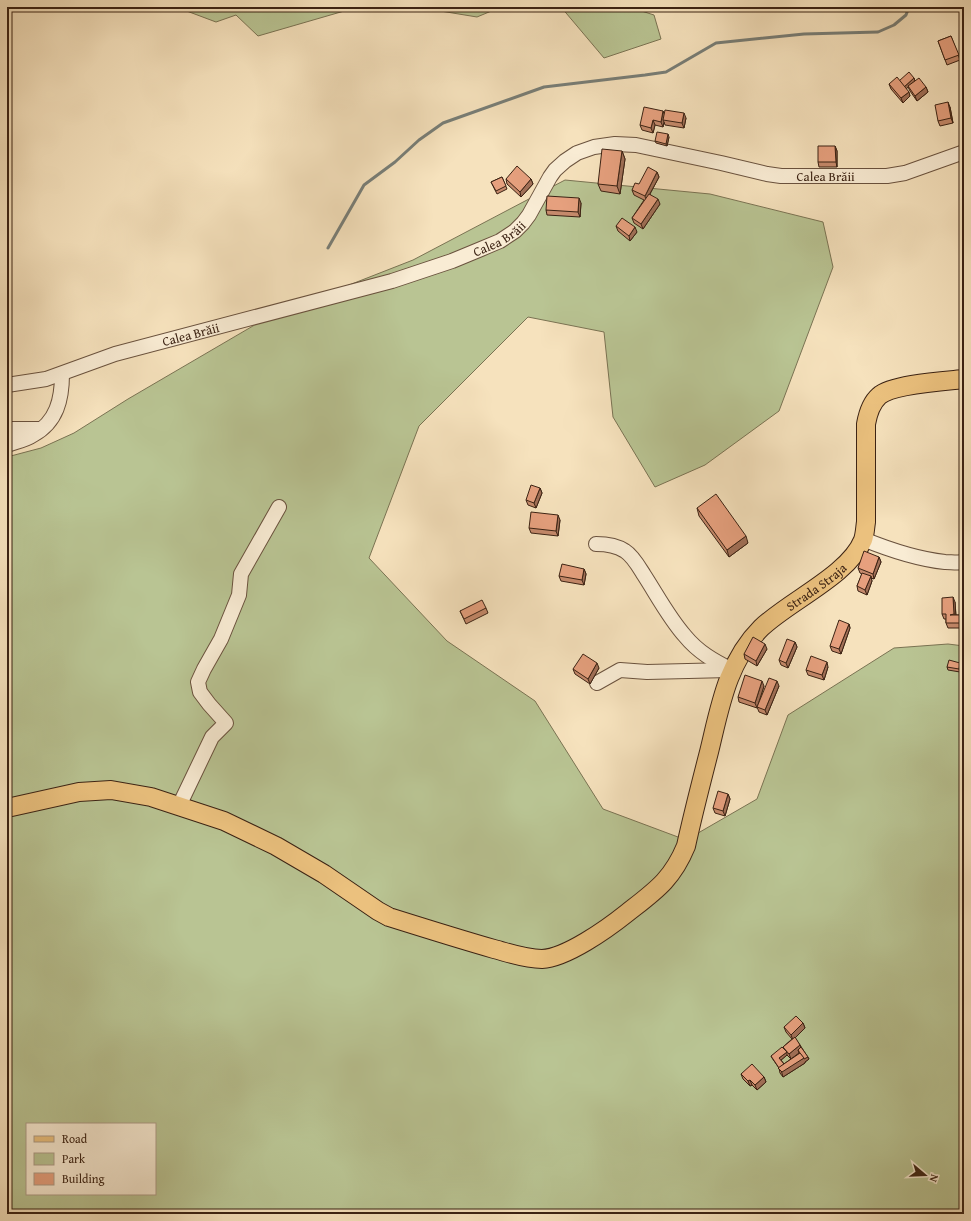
<svg xmlns="http://www.w3.org/2000/svg" width="971" height="1221" font-family="'Gentium Book Plus',serif">
<rect width="100%" height="100%" fill="#f6e2bd"/>
<filter id="stains"><feTurbulence type="fractalNoise" baseFrequency=".005" numOctaves="4"/><feColorMatrix values="0 0 0 0 .2 0 0 0 0 .09 0 0 0 0 .02 0 0 0 .5 -.17"/></filter>
<radialGradient id="worn" r=".72"><stop offset=".6" stop-color="#630" stop-opacity="0"/><stop offset="1" stop-color="#630" stop-opacity=".3"/></radialGradient>
<!-- green -->
<g fill="#b9c493" stroke="#7a7353" fill-rule="evenodd">
<polygon points="176,7 358,7 258,36 236,15 216,22"/>
<polygon points="416,7 501,7 477,17"/>
<polygon points="561,7 629,7 654,15 661,39 604,58"/>
<path d="M565,180L710,194L823,222L833,267L779,411L705,465L655,487L613,417L604,332L528,317L419,426L369,558L447,641L535,701L603,809L686,840L757,799L788,715L894,648L948,644L964,646V1214H7V457L41,448L74,433L128,399L270,316L413,260ZM27,1124H155V1194H27Z"/>
</g>
<g fill="none" stroke-linecap="round" stroke-linejoin="round">
<!-- stream -->
<polyline stroke="#787e77" stroke-width="3" points="328,248 364,185 395,162 419,140 443,123 544,87 645,75 666,72 716,43 804,34 878,32 894,25 906,15 909,7"/>
<defs>
<g id="minor">
<path id="s1" d="M7,385L46,379L115,354L392,281L452,261L481,249L500,241L515,231L523,223L529,215L550,177L555,170L565,161L577,153L594,147L615,144L636,145L721,163L767,174L781,176H887L905,173L964,152"/>
<polyline points="7,429 41,429"/>
<path d="M7,445C15,442 26,440 33,435C57,422 62,399 62,374"/>
<path d="M863,539C890,550 916,559 945,562C951,562 958,563 964,562"/>
<path d="M596,544C606,544 616,545 625,551C633,556 639,567 644,575C657,595 669,618 685,636C698,652 714,661 732,670"/>
<polyline points="597,683 620,670 647,672 729,670"/>
<polyline points="179,806 212,737 226,723 209,704 200,692 198,682 204,669 221,639 239,595 241,574 279,507"/>
</g>
<g id="major">
<path id="s2" d="M7,808L79,792L111,790L151,797L224,821L276,846L324,874L378,911L389,917C424,928 459,939 494,949C509,953 525,959 542,959C566,958 607,929 627,913C655,891 672,880 686,846C693,814 701,783 709,752C720,707 727,662 761,628C789,601 849,575 863,540C865,534 865,528 866,522V424C868,413 871,403 879,396C892,384 945,381 964,379"/>
</g>
</defs>
<!-- minor casing -->
<use href="#minor" stroke="#6a523e" stroke-width="16"/>
<!-- major casing -->
<use href="#major" stroke="#3b2213" stroke-width="20"/>
<!-- minor -->
<use href="#minor" stroke="#f9ecd4" stroke-width="14"/>
<!-- major -->
<use href="#major" stroke="#ebc17e" stroke-width="18"/>
</g>
<!-- wall -->
<g fill="#c68a6c" stroke="#3b2213" fill-rule="evenodd">
<polygon points="951,36 960,60 947,65 938,41"/>
<polygon points="914,78 915,81 926,87 928,92 917,101 910,91 908,87 906,89 910,96 903,103 891,89 889,84 899,81"/>
<polygon points="950,107 953,123 940,126 938,121"/>
<polygon points="663,111 664,113 686,118 684,128 665,125 664,122 663,127 655,125 653,133 642,130 640,125"/>
<polygon points="669,137 667,146 656,143 655,141"/>
<polygon points="835,146 837,151 837,167 819,167 818,162"/>
<polygon points="622,151 625,159 620,194 601,191 598,184"/>
<polygon points="657,172 659,177 650,194 660,204 643,229 634,223 632,218 644,200 634,195 632,190"/>
<polygon points="502,177 507,189 497,194 491,182"/>
<polygon points="506,179 531,179 533,184 521,197 507,184"/>
<polygon points="581,203 580,217 547,215 546,210"/>
<polygon points="616,226 637,232 630,241 618,231"/>
<polygon points="540,488 542,493 536,508 528,505 526,500"/>
<polygon points="697,508 748,543 729,557 699,516"/>
<polygon points="560,520 558,536 531,533 529,528"/>
<polygon points="879,557 881,562 874,579 871,578 872,581 867,595 858,591 857,586 862,574 860,573 858,568"/>
<polygon points="584,569 586,574 584,585 561,581 559,576"/>
<polygon points="955,602 956,615 962,615 963,620 963,628 948,628 946,623 946,619 944,619 942,614"/>
<polygon points="486,608 488,613 466,624 460,611"/>
<polygon points="849,624 850,628 841,654 832,651 830,646"/>
<polygon points="795,642 797,647 788,668 781,665 779,660"/>
<polygon points="767,649 757,666 745,659 744,654"/>
<polygon points="961,665 960,672 948,670 947,667"/>
<polygon points="828,667 824,680 808,675 806,670"/>
<polygon points="599,668 590,684 575,674 573,669"/>
<polygon points="764,686 757,708 739,702 738,697"/>
<polygon points="779,686 767,715 759,712 757,707"/>
<polygon points="728,794 730,799 725,816 715,813 713,808"/>
<path d="M803,1023L805,1028L795,1038L800,1045L809,1059L805,1062V1063L783,1077L780,1073L779,1068L772,1058L771,1056L784,1049L783,1047L792,1039L786,1032L784,1027ZM799,1053L784,1064L781,1060L787,1055L791,1059Z"/>
<polygon points="741,1074 764,1077 766,1082 757,1090 752,1085 750,1086 743,1079"/>
</g>
<!-- shaded-wall -->
<g fill="#a17058" stroke="#3b2213">
<polygon points="914,78 915,81 905,90 904,87"/>
<polygon points="926,87 928,92 917,101 915,96"/>
<polygon points="909,92 910,96 903,103 901,98"/>
<polygon points="948,102 950,107 953,123 951,118"/>
<polygon points="663,111 665,116 663,120 664,122 663,127 661,122"/>
<polygon points="684,113 686,118 684,128 682,123"/>
<polygon points="653,120 655,125 653,133 651,128"/>
<polygon points="668,134 669,137 667,146 666,144"/>
<polygon points="835,146 837,151 837,167 836,162"/>
<polygon points="622,151 625,159 620,194 617,186"/>
<polygon points="657,172 659,177 646,201 645,196"/>
<polygon points="531,179 533,184 521,197 520,192"/>
<polygon points="579,198 581,203 580,217 578,212"/>
<polygon points="658,199 660,204 643,229 641,224"/>
<polygon points="635,227 637,232 630,241 629,236"/>
<polygon points="540,488 542,493 536,508 534,503"/>
<polygon points="558,515 560,520 558,536 556,531"/>
<polygon points="746,536 748,543 729,557 727,550"/>
<polygon points="879,557 881,562 874,579 873,574"/>
<polygon points="584,569 586,574 584,585 582,580"/>
<polygon points="871,576 872,581 867,595 865,590"/>
<polygon points="953,597 955,602 956,619 954,614"/>
<polygon points="962,615 963,620 963,628 962,623"/>
<polygon points="849,624 850,628 841,654 839,649"/>
<polygon points="795,642 797,647 788,668 786,663"/>
<polygon points="765,644 767,649 757,666 756,661"/>
<polygon points="827,662 828,667 824,680 822,675"/>
<polygon points="597,663 599,668 590,684 588,679"/>
<polygon points="960,663 961,665 960,672 959,669"/>
<polygon points="762,681 764,686 757,708 755,703"/>
<polygon points="777,681 779,686 767,715 765,710"/>
<polygon points="728,794 730,799 725,816 723,811"/>
<polygon points="803,1023 805,1028 793,1040 791,1035"/>
<polygon points="800,1045 802,1050 798,1050 799,1053 791,1059 789,1054"/>
<polygon points="787,1052 787,1055 780,1061 779,1058"/>
<polygon points="808,1057 809,1059 805,1062 805,1063 783,1077 781,1070 804,1058"/>
<polygon points="764,1077 766,1082 757,1090 755,1085"/>
<polygon points="750,1080 752,1085 750,1086 748,1081"/>
</g>
<!-- building -->
<g fill="#e6a07e" stroke="#3b2213">
<polygon points="951,36 959,55 945,60 938,41"/>
<polygon points="909,72 914,78 904,87 899,81"/>
<polygon points="897,77 909,92 901,98 889,84"/>
<polygon points="919,78 926,87 915,96 908,86"/>
<polygon points="948,102 951,118 938,121 935,105"/>
<polygon points="644,107 663,111 661,122 653,120 651,128 640,125"/>
<polygon points="665,110 684,113 682,123 663,120"/>
<polygon points="657,132 668,134 666,144 655,141"/>
<polygon points="818,146 835,146 836,162 818,162"/>
<polygon points="602,149 622,151 617,186 598,184"/>
<polygon points="517,166 531,179 520,192 506,179"/>
<polygon points="648,167 657,172 645,196 632,190 635,183 639,184"/>
<polygon points="502,177 506,186 496,191 491,182"/>
<polygon points="649,194 658,199 641,224 632,218"/>
<polygon points="547,196 579,198 578,212 546,210"/>
<polygon points="622,218 635,227 629,236 616,226"/>
<polygon points="531,485 540,488 534,503 526,500"/>
<polygon points="716,494 746,536 727,550 697,508"/>
<polygon points="531,512 558,515 556,531 529,528"/>
<polygon points="864,551 879,557 873,574 858,568"/>
<polygon points="562,564 584,569 582,580 559,576"/>
<polygon points="862,573 871,576 865,590 857,586"/>
<polygon points="953,597 954,614 950,615 962,615 962,623 946,623 946,614 942,614 942,598"/>
<polygon points="482,600 486,608 464,619 460,611"/>
<polygon points="839,620 849,624 839,649 830,646"/>
<polygon points="753,637 765,644 756,661 744,654"/>
<polygon points="787,639 795,642 786,663 779,660"/>
<polygon points="583,654 597,663 588,679 573,669"/>
<polygon points="811,656 827,662 822,675 806,670"/>
<polygon points="949,660 960,663 959,669 947,667"/>
<polygon points="745,675 762,681 755,703 738,697"/>
<polygon points="769,678 777,681 765,710 757,707"/>
<polygon points="718,791 728,794 723,811 713,808"/>
<polygon points="796,1016 803,1023 791,1035 784,1027"/>
<polygon points="795,1037 800,1045 789,1054 783,1047"/>
<polygon points="782,1047 787,1052 779,1058 784,1064 779,1068 771,1056"/>
<polygon points="801,1047 808,1057 804,1059 798,1050"/>
<polygon points="800,1053 804,1058 782,1072 778,1068"/>
<polygon points="752,1064 764,1077 755,1085 750,1080 748,1081 741,1074"/>
</g>
<g text-anchor="middle" dominant-baseline="central" stroke-width="4" stroke-linejoin="round" paint-order="stroke">
<!-- street labels -->
<g font-size="13" fill="#3b2213" stroke="#f9ecd4">
<text stroke="none"><textPath href="#s1" startOffset="887">Calea Brăii</textPath></text>
<text stroke="none"><textPath href="#s1" startOffset="515">Calea Brăii</textPath></text>
<text stroke="none"><textPath href="#s1" startOffset="191">Calea Brăii</textPath></text>
<text stroke="none"><textPath href="#s2" startOffset="1064">Strada Straja</textPath></text>
</g>
</g>
<!-- margin -->
<rect width="971" height="1221" fill="none" stroke="#f6e2bd" stroke-width="24"/>
<rect x="8" y="8" width="955" height="1205" fill="none" stroke="#3b2213" stroke-width="2"/>
<rect x="12" y="12" width="947" height="1197" fill="none" stroke="#3b2213"/>
<!-- legend -->
<rect x="26" y="1123" width="130" height="72" fill="#f9ecd4" stroke="#ad9b87"/>
<rect x="34" y="1136" width="20" height="6" fill="#ebc17e" stroke="#ad9b87"/>
<text x="62" y="1143" font-size="12" fill="#3b2213">Road</text>
<rect x="34" y="1153" width="20" height="12" fill="#b9c493" stroke="#ad9b87"/>
<text x="62" y="1163" font-size="12" fill="#3b2213">Park</text>
<rect x="34" y="1173" width="20" height="12" fill="#e6a07e" stroke="#ad9b87"/>
<text x="62" y="1183" font-size="12" fill="#3b2213">Building</text>
<!-- north arrow -->
<g transform="translate(925 1175) rotate(109)" stroke="#f9ecd4" stroke-width="3" paint-order="stroke">
<path d="M0-3L7 15L0 10L-7 15Z" fill="#3b2213"/>
<text y="-6" font-size="11" font-weight="bold" text-anchor="middle" fill="#3b2213">N</text>
</g>
<rect width="100%" height="100%" filter="url(#stains)"/>
<rect width="100%" height="100%" fill="url(#worn)"/>
</svg>
